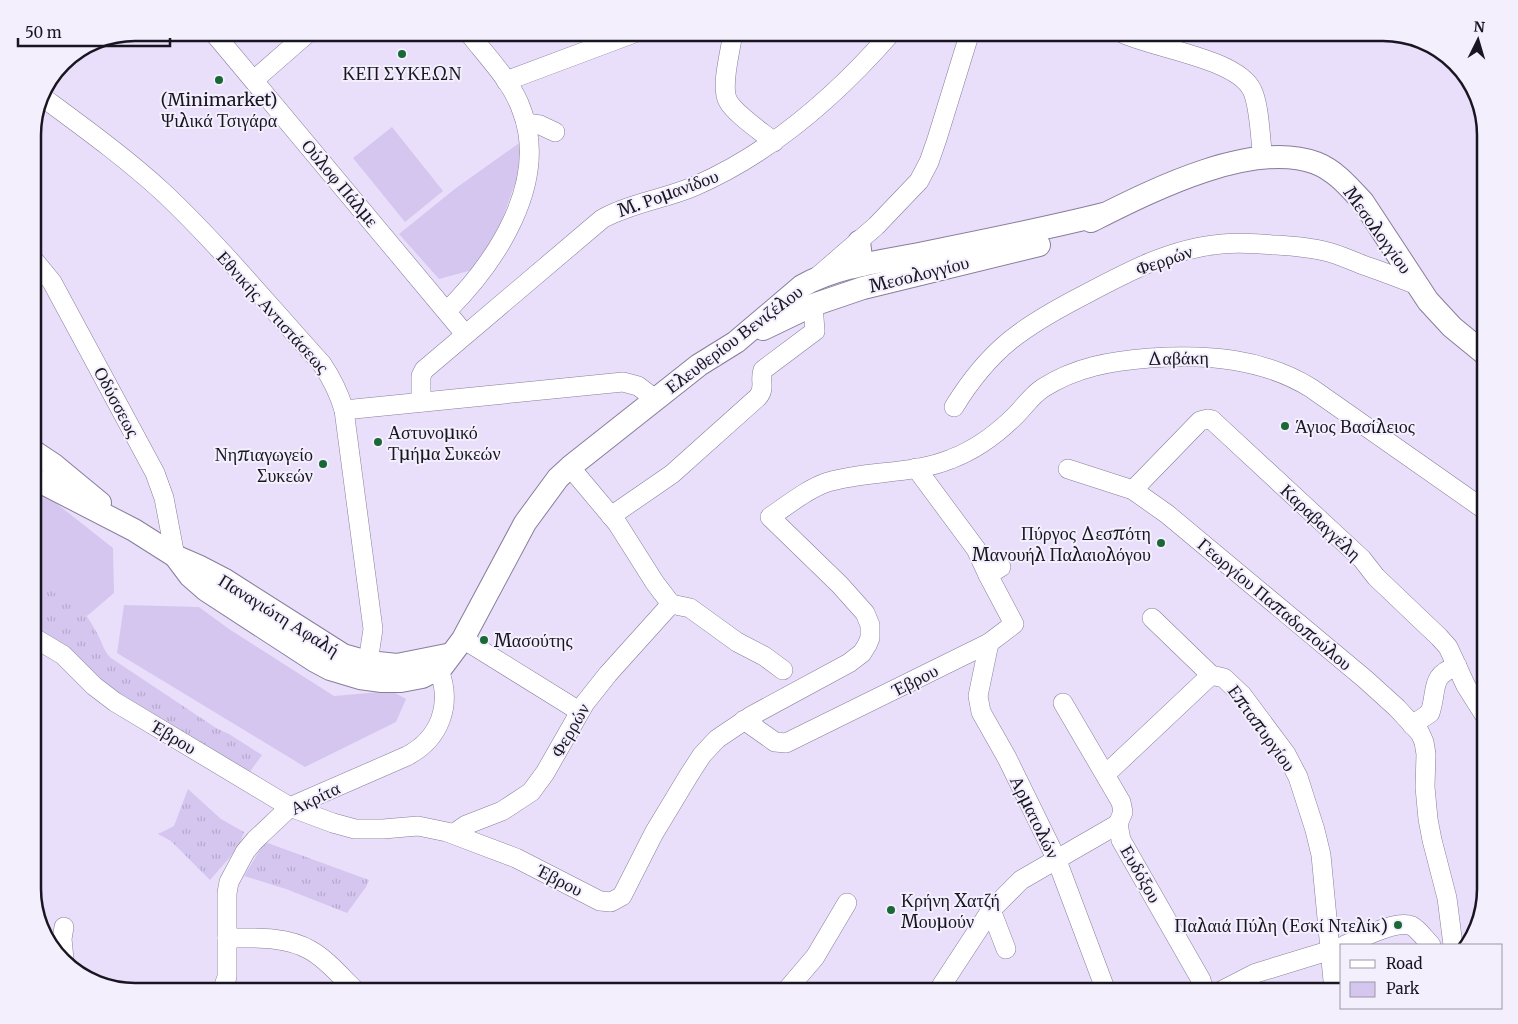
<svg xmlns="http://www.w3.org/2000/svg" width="1518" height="1024" font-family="Merriweather,serif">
<defs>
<pattern id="grass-tufts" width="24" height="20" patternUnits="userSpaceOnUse" patternTransform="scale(1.25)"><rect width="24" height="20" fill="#d5c6ef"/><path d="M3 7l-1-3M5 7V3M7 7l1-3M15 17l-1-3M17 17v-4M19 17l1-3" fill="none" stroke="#b6a9cd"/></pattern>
</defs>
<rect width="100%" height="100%" fill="#e9dffa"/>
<!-- grass -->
<g fill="url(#grass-tufts)">
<path d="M33,576L81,609C88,617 94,627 99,637C103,645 104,651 111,658L216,728L229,734L262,755L249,773L118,694L33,629Z"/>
<polygon points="188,789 221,819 244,832 238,848 210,880 171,841 158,834 174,826"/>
<polygon points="265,842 369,880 366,887 347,913 286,889 244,876"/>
</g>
<!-- park -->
<g fill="#d5c6ef">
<polygon points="392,127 443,191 405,222 353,158"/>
<polygon points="522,141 518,175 498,231 472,270 439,279 399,234 456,188"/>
<polygon points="33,485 113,548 114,593 87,616 33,577"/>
<polygon points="124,605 199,607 229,629 334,696 392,691 406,699 396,722 305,767 117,653"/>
</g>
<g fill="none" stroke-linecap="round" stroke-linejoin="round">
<defs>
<g id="minor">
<polyline points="213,32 465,334"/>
<path d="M733,32C731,50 720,86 728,101C735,114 762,132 774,142"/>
<path d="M1120,32C1151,48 1237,58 1252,90C1260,106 1260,140 1263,158"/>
<polyline points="254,80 309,32"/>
<polyline points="506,81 637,32"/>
<path d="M41,96C83,127 126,158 164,193C220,246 270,307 322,364C332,379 339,393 344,410L373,629L368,662"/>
<polyline points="526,123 540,125 555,132"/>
<polyline points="33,259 52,282 155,473 164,498 175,556"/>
<polyline points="817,277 876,226 919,181 929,162 937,139 970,32"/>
<path d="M447,311C496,262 549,183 522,111C512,81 487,57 468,32"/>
<path d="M421,402V376L424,370L602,219C631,203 665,199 695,186C771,153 838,94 892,32"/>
<path d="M954,407C990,348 1024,326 1084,295C1127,272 1172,248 1222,244C1240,242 1257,244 1275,245C1291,246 1308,247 1324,251C1338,254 1350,260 1363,265C1381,271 1399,278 1417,285"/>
<polyline points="344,410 623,382 638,386 655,399"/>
<polyline points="570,467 617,523 655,583 671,604"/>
<polyline points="916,468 976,549 988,575"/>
<polyline points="1068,469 1133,490 1167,514 1365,679 1397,708 1420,733 1424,742 1426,754 1425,787 1428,819 1432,840 1447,898 1453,945"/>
<polyline points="1133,490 1200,421 1208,419 1212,420 1362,559 1376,577 1439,637 1448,647 1466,686 1485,716"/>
<path d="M611,516L672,474L758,397C766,388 759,380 763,370L815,331L813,305"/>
<polyline points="671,604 690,608 737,642 764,656 783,670"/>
<polyline points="1152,618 1211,675 1224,678 1242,695 1286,754 1298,777 1315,830 1321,855 1334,991"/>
<path d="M33,637L63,655L94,686L115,702L290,807L333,823L355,829H383L418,826L447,832L516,858L600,901L611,902L622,896L654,833L689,775L702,755L717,739L751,716L849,663L862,653L867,645L870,638V625L865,613L840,585L770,517C788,505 807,489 828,482C868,470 912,475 951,459C975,450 998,433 1016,415C1025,406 1032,395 1043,388C1076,367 1111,361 1150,358C1206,354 1262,358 1311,388L1485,510"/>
<polyline points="463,639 579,711"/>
<polyline points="989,643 978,696 981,712 1007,758 1056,858 1106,991"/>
<polyline points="1063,703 1121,802 1123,812 1118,824 1121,840 1201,980 1204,991"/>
<polyline points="744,720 775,742 786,743 989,643 1014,624 988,575 1001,567"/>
<path d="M1412,725L1430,713C1438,689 1429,676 1457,666"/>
<polyline points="1106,774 1211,675"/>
<polyline points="453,834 466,825 502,811 531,792 545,773 585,703 608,674 671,604"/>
<polyline points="991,910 1006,949"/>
<polyline points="64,927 62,939 64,959"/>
<path d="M227,938C254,938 286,936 310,950C328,960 342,978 356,991"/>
<path d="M1345,945C1360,939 1396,919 1412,926C1419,930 1425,939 1431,945"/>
<path d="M222,991L227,977V893L229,882L245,852L255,840L290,807L407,756C441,738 452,704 439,670"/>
<polyline points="786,991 815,957 847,903"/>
<polyline points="938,991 991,910 1021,880 1118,824"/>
<polyline points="1221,991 1256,973 1341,947"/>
</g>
<g id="tertiary">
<path d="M1091,221C1149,192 1251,139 1316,163C1336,171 1349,187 1363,202L1428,301L1452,327L1485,354"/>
<polyline points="859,242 862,265"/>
<polyline points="763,329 813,305 863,288 1039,245"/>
<polyline points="33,451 54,465 100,503"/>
<polyline points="33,478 134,530 175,556 198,566 225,580 343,655 368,662 397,665 447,655"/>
<path d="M175,556L190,576L206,590L315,661L330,669L360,678L382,681H401L422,677L442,667L463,639L525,523L558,478L570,467L699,365L736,342L802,286C837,266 885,261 924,253C984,241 1044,229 1104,214"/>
</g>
</defs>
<!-- minor casing -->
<use href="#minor" stroke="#887d9b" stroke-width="20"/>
<!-- tertiary casing -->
<use href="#tertiary" stroke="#887d9b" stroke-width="24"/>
<!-- minor -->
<use href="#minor" stroke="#fff" stroke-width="19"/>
<!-- tertiary -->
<use href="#tertiary" stroke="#fff" stroke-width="22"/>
</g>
<!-- markers -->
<g fill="#1a6837" stroke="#f4effd" stroke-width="2">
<circle cx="402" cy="54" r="5"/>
<circle cx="219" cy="80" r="5"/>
<circle cx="1285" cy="426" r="5"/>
<circle cx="378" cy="442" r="5"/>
<circle cx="323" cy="464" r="5"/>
<circle cx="1161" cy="543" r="5"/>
<circle cx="484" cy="640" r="5"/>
<circle cx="891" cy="910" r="5"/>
<circle cx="1398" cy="925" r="5"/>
</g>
<g text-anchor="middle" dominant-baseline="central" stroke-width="4" stroke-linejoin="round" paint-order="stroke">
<!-- poi labels -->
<g font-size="18" fill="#1a1621" stroke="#f4effd" text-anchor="start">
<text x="402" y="73" text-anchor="middle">ΚΕΠ ΣΥΚΕΩΝ</text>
<text x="219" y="99" text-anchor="middle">(Minimarket)<tspan x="219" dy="21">Ψιλικά Τσιγάρα</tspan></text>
<text x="1295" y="426">Άγιος Βασίλειος</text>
<text x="388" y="432">Αστυνομικό<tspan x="388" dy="21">Τμήμα Συκεών</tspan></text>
<text x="313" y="454" text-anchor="end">Νηπιαγωγείο<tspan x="313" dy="21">Συκεών</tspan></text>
<text x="1151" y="533" text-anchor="end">Πύργος Δεσπότη<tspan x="1151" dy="21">Μανουήλ Παλαιολόγου</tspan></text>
<text x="494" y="640">Μασούτης</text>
<text x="901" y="900">Κρήνη Χατζή<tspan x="901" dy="21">Μουμούν</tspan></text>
<text x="1388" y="925" text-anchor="end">Παλαιά Πύλη (Εσκί Ντελίκ)</text>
</g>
<!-- street labels -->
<g font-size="18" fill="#1a1621" stroke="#f4effd">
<text transform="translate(340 183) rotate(50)">Ούλοφ Πάλμε</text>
<text transform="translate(668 193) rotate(-20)">Μ. Ρομανίδου</text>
<text transform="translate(1378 230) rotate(54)">Μεσολογγίου</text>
<text transform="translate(1164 260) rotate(-19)">Φερρών</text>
<text transform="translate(919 274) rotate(-14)">Μεσολογγίου</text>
<text transform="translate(273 312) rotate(48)">Εθνικής Αντιστάσεως</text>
<text transform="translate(734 339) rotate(-37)">Ελευθερίου Βενιζέλου</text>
<text transform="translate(1178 358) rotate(-1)">Δαβάκη</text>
<text transform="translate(117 402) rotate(62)">Οδύσσεως</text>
<text transform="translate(1321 522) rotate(43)">Καραβαγγέλη</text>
<text transform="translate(1275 604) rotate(40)">Γεωργίου Παπαδοπούλου</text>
<text transform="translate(279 615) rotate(32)">Παναγιώτη Αφαλή</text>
<text transform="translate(915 680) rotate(-27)">Έβρου</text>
<text transform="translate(1262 728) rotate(54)">Επταπυργίου</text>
<text transform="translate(570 730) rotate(-60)">Φερρών</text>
<text transform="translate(174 737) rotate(31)">Έβρου</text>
<text transform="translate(315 798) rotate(-26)">Ακρίτα</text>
<text transform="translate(1035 817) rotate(64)">Αρματολών</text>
<text transform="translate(1141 874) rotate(60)">Ευδόξου</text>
<text transform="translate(560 880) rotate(27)">Έβρου</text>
</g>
</g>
<!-- crop -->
<path d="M0 0H1518V1024H0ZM135 41H1383A94 94 0 0 1 1477 135V889A94 94 0 0 1 1383 983H135A94 94 0 0 1 41 889V135A94 94 0 0 1 135 41Z" fill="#f4effd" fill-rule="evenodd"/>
<path fill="none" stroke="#1a1621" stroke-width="2.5" d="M135 41H1383A94 94 0 0 1 1477 135V889A94 94 0 0 1 1383 983H135A94 94 0 0 1 41 889V135A94 94 0 0 1 135 41Z"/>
<!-- legend -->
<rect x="1340" y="944" width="162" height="65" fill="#f4effd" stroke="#9d98a5"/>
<rect x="1350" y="960" width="25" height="8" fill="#ffffff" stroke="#9d98a5"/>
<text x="1386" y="969" font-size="15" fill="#1a1621">Road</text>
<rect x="1350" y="982" width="25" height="15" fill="#d5c6ef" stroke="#9d98a5"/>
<text x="1386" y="994" font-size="15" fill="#1a1621">Park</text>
<!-- north arrow -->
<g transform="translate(1478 40) rotate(5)" stroke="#f4effd" stroke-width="4" paint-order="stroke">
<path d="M0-4L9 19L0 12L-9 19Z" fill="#1a1621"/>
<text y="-8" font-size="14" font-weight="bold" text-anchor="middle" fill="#1a1621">N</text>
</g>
<!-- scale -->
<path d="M18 38v8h152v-8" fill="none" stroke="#1a1621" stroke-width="2.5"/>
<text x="25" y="38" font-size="15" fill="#1a1621" stroke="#f4effd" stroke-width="4" paint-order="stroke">50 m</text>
</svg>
